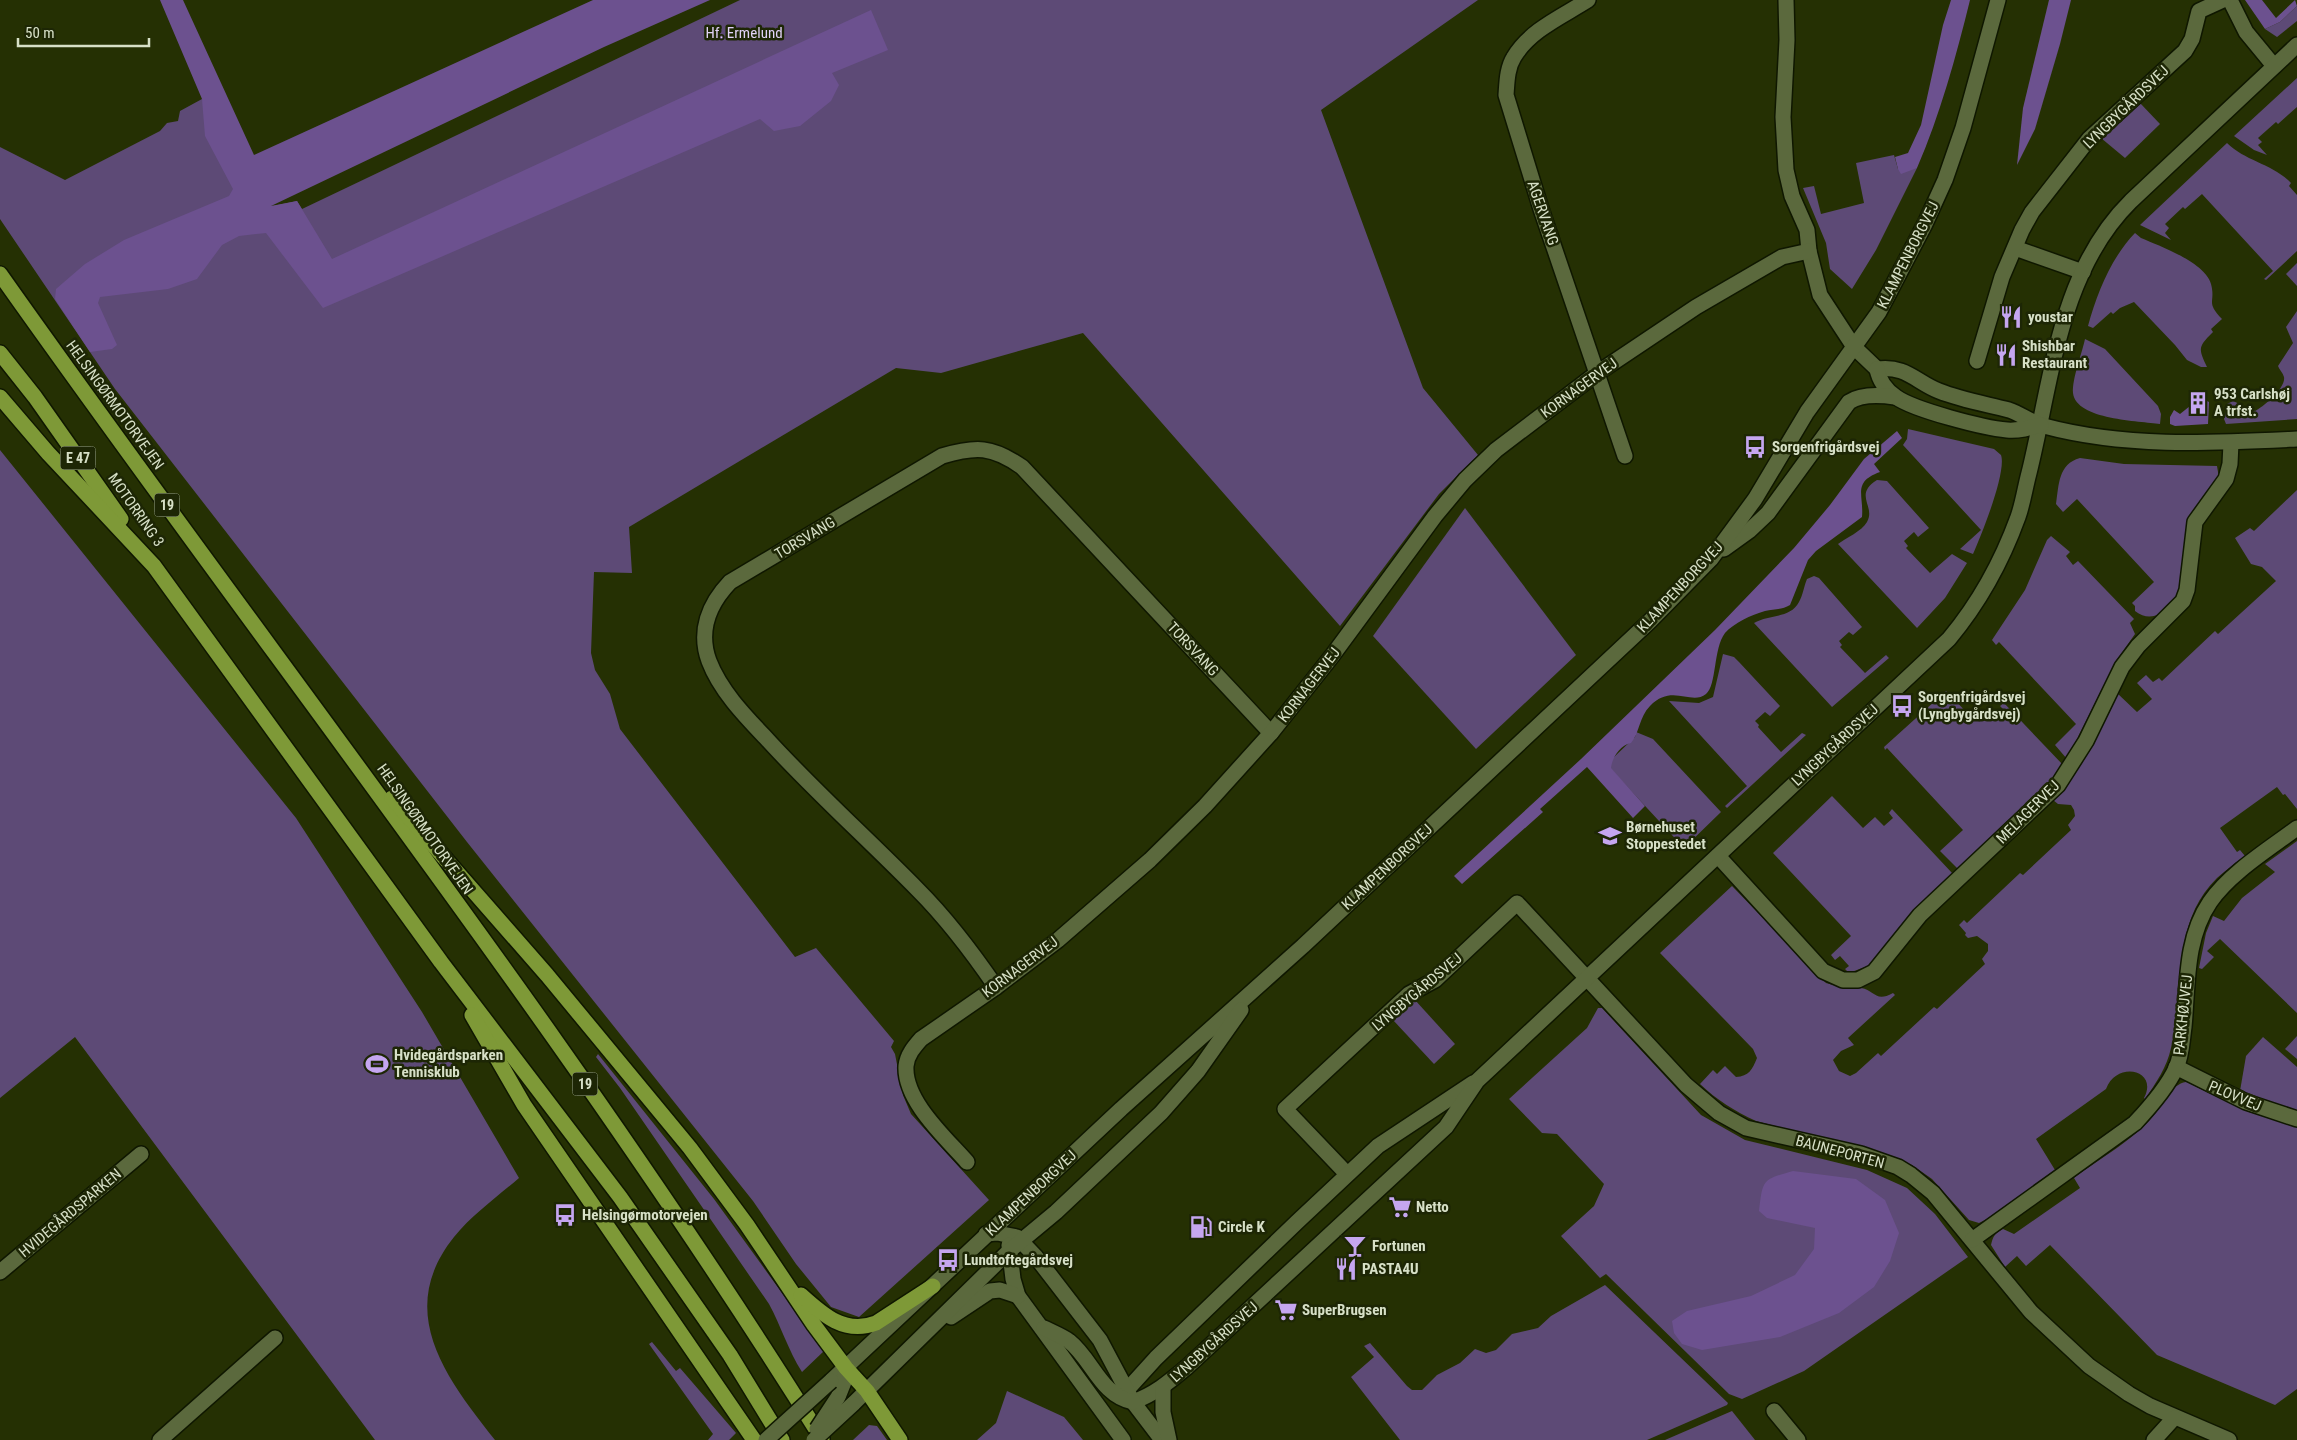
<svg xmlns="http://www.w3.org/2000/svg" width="2297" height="1440" font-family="'Roboto Condensed',sans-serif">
<rect width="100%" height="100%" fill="#253003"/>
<!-- green -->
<g fill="#5d4a76">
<polygon points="740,0 1478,0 1321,110 1423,388 1478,455 1439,494 1340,626 1083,333 941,373 896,368 629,527 632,573 594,572 591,653 595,670 610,694 620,729 795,957 816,948 894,1041 891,1047 895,1054 903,1095 911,1114 989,1200 859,1317 831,1307 796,1264 753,1201 467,842 115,389 0,219 0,147 65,180 160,131 167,123 178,121 180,111 202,99 268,207 297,201 302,209"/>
<polygon points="2297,6 2297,21 2277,37 2265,29 2280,22"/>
<polygon points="2297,78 2297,107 2278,124 2276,122 2258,138 2262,142 2258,145 2267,155 2254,150 2234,136"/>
<polygon points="2140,103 2160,124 2125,158 2101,138"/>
<path d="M2227,143C2245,161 2273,164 2291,183L2289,186L2297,195V251L2266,280L2264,279L2273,271L2202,194L2185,209L2183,207L2165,224L2169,228L2165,233L2171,240L2140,225Z"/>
<polygon points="1894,155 1898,169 1917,168 1876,250 1852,289 1830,269 1826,243 1803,188 1814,186 1821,214 1864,203 1856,163"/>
<path d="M2135,233L2141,238C2160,246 2206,263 2211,284C2216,303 2205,301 2222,319L2211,329L2213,332C2198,347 2198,348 2207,367H2201L2187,360L2175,345L2134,302L2120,308L2113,314L2111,312L2093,328L2088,326C2097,293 2111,258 2135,233Z"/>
<polygon points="2297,263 2297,286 2286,274"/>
<path d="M2297,311V419L2226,424L2224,419L2227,404L2233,401L2255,411C2263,407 2286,388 2284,377C2283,373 2279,369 2278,366L2293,343L2286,327Z"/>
<path d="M2085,339L2105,349L2158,406L2161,414L2160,424C2140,421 2076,420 2073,393C2072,379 2082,353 2085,339Z"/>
<path d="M1908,429L1994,449L2001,455C2007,472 1981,536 1973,554L1960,549L1981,530L1903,445L1907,439Z"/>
<path d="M0,450L296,818L422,1012L519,1178C497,1197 472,1215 454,1237C394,1312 447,1379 495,1440H375L75,1037L0,1098Z"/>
<path d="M2080,458L2124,464L2217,466L2219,478L2183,582C2175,602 2157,628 2135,611V606L2132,603L2154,582L2077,499L2063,512L2056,504C2059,485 2058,464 2080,458Z"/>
<path d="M1877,480L1887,481L1929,528L1918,537L1914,532L1904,541L1908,546L1906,548L1930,573L1952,554L1967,563L1945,598L1917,628L1838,544C1846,538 1862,531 1867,522C1876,506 1853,495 1877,480Z"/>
<path d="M2297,490V809L2285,794L2283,795L2277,787L2220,828L2237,852L2240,850L2245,856C2235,863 2226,870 2217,878C2171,923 2184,990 2171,1048C2167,1067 2156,1083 2145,1099L2144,1098C2159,1070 2117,1060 2106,1089L2036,1139L2055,1170L1989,1218L1979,1223L1969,1220L1932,1179L1912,1165L1885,1154L1756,1121C1734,1111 1717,1100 1700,1084L1713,1070L1717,1074L1725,1066L1736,1077C1749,1076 1752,1070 1757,1058L1753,1049L1660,953L1732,886L1826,983C1838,987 1849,986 1861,988C1875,990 1875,1003 1893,993L1895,995L1848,1038L1854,1045L1841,1051L1833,1060L1839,1071L1850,1076L1856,1073L1878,1053L1881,1056L1934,1007L1937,1009L1985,964L1982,959L1988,951V944L1977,936L1968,938L1965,935L1966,933L1959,925L1964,920L1967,923L2020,873L2023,875L2071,830L2068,825L2075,816L2074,810L2071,805L2058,804L2053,800C2083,765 2098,734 2117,693L2137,712L2152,699L2137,683L2146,675L2153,682L2159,678L2162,681L2215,631L2218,634L2276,581L2262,567L2251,564L2235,538L2250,528L2254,531Z"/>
<polygon points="1465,508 1576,655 1476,749 1373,636"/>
<polygon points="2051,536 2070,552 2066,556 2073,565 2078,561 2134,619 2130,623 2135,634 2116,661 2067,759 2055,745 2076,724 1999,642 1996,645 1992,640 2025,590 2047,540"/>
<path d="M1814,576L1819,578L1862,627L1853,635L1849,632L1839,641L1842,645L1840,647L1865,673L1886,655L1889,658L1832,707L1754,623C1769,614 1790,619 1799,602C1803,595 1804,586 1807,579Z"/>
<polygon points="1723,654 1734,657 1739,662 1780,706 1770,716 1765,712 1755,721 1759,725 1758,727 1781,752 1802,733 1806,735 1727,808 1725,806 1747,786 1669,701 1699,703 1713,697"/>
<polygon points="1946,691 1975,721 1980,717 1984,721 1990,715 1995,720 2005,711 2000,706 2004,703 2064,766 2053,780 1959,870 1940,851 1963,830 1887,748 1885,750 1884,747"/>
<polygon points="1636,732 1653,739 1721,812 1684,848 1610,768 1612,759 1635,737"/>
<polygon points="1832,796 1863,828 1875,817 1884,826 1893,818 1889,813 1892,809 1953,874 1914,911 1870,965 1849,973 1845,969 1849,966 1840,956 1835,960 1831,955 1851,936 1773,853"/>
<polygon points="2297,841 2297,1013 2220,939 2207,951 2214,957 2202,969 2199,968 2206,933 2213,916 2224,921 2242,898 2275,872 2265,864"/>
<polygon points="1415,1000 1455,1044 1434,1064 1393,1020"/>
<polygon points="1598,1008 1602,1008 1701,1115 1745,1140 1867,1170 1907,1188 1935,1214 1968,1257 1804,1371 1742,1399 1729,1394 1606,1274 1600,1278 1561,1236 1594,1206 1604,1184 1557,1134 1542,1133 1509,1099 1587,1028"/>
<polygon points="2297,1036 2297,1059 2285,1049"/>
<polygon points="2263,1037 2297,1067 2297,1111 2256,1099 2240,1091 2246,1056"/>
<path d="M598,1054L714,1199L824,1351L802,1372C788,1350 781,1326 769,1304L620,1088L596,1057Z"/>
<path d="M2186,1082L2249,1112L2297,1126V1389L2275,1405L2157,1355L2050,1245L2026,1266L2017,1256L2005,1267L1991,1245C1993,1236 1995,1233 2003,1229L2014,1234L2080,1188L2074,1178C2099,1159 2135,1139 2154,1115C2163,1105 2171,1084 2186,1082Z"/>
<polygon points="1605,1285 1728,1403 1727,1405 1647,1440 1400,1440 1351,1377 1374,1357 1364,1346 1370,1343 1407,1386 1412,1390 1422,1390 1437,1375 1460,1363 1475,1349 1486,1353 1496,1350 1512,1334 1538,1328 1551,1316"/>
<polygon points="652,1342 676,1371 680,1368 736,1433 729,1440 708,1440 713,1434 649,1344"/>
<polygon points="1007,1391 1064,1417 1083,1440 977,1440 996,1423"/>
<polygon points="1732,1411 1755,1440 1665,1440"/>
<polygon points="869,1425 877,1426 887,1440 853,1440"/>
</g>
<!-- forest -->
<g fill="#6c518f">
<polygon points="160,0 183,0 254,155 593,0 710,0 604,47 271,206 297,201 332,259 871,10 888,50 832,73 839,85 831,101 800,126 774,131 760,119 323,308 266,233 239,236 222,245 197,279 168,289 100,297 98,303 117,345 112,349 90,352 55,299 56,289 85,264 124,240 229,196 233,189 205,136 202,99"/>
<path d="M1951,0H1970C1956,57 1940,115 1917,168L1901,174L1898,169L1895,157L1908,153L1921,125L1943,25Z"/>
<polygon points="2049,0 2071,0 2060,44 2035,129 2017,165 2023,108"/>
<polygon points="2245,0 2262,0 2276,18 2295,0 2297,6 2280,22 2265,29"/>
<polygon points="2207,401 2209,402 2208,424 2175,426 2170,424 2170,417 2174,410 2180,414 2190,406 2195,411"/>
<path d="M1897,431L1902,438L1874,464L1880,472C1852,482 1864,495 1862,517L1816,551L1808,560L1790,605C1782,610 1774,609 1765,611C1751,615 1734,623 1725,633C1713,649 1717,685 1706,694C1691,706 1672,683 1650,706C1639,717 1640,732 1631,743C1620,745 1612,758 1611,768L1645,806L1633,818L1587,767L1540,809L1543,812L1462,884L1454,876L1581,759L1715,630L1794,548L1830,505L1864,459Z"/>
<path d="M1793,1171L1856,1179L1885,1200L1899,1233L1890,1261L1874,1287L1839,1313L1780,1337L1702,1350L1682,1344L1674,1333L1672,1321L1687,1311L1751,1296L1795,1275L1814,1249L1815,1228L1767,1218L1759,1211C1763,1179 1762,1180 1793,1171Z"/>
</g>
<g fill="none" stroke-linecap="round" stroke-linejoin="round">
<defs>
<g id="minor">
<path d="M1588,0C1563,16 1530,30 1514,57C1507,68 1507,82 1506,95L1541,209L1625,456"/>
<polyline points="1786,0 1787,40 1783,117 1786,170 1792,196 1807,230 1809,251 1820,295 1854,347"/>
<polyline points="2230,0 2246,32 2274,66"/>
<polyline points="2015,248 2083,272"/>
<polyline points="1977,361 2002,277 2022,230 2032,212 2089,139 2185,51 2192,39 2199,11 2223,0"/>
<polyline points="1718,856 1823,971 1843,980 1858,980 1874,972 1920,915 2058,785 2086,741 2122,667 2138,646 2183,601 2187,590 2195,522 2226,479 2230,464 2231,443"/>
<path d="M996,987C972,952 947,919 918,890C867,838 813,790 765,737C744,715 720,690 709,661C698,631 709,604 730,582L942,456C976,446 992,446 1022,467L1271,733"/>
<polyline points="2176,1067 2246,1102 2297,1119"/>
<path d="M967,1162C946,1138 904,1101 906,1066C907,1055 914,1047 921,1039L996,987L1058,940L1150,860L1205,806L1271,733L1332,656L1435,516L1465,480L1496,450L1596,374L1696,307L1782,257L1809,251"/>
<polyline points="1347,1174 1285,1109 1409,994 1435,980 1517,903 1686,1085 1719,1113 1746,1128 1861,1154 1898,1167 1911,1175 1933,1193 2031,1312 2089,1366 2129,1394 2150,1406 2229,1440"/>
<path d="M1972,1240L2135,1123C2150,1107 2167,1088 2176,1068C2182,1055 2182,1040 2184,1027C2188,984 2185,939 2210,902C2230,873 2269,849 2297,828"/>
<polyline points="0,1272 141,1154"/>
<polyline points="1127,1390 1156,1358 1297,1222 1378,1146 1473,1083"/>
<path d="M1133,1402C1155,1394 1169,1382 1187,1367L1446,1127L1477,1081L1949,639C1979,603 2002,561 2018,517C2023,503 2025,488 2029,473C2052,380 2059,272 2131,201L2297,45"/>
<polyline points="1774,1411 1798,1440"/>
<polyline points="160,1440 275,1338"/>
<polyline points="2154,1440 2174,1418"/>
</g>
<g id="tertiary">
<polyline points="1854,347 1877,369"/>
<path d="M1877,369C1906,365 1916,382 1939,391C1962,400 1986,404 2009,410C2021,414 2032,423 2044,426C2126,448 2213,443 2297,439"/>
<path d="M1877,369C1879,380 1886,390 1896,397C1914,410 1984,428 2007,430C2019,431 2030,428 2041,425"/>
<path d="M1724,549L1749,531L1768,513L1849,402C1861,394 1881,395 1895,397"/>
<polyline points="986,1234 997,1233 1017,1237 1036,1257 1100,1340 1133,1402 1162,1440"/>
<polyline points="1009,1245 1013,1279 1018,1296 1123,1440"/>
<polyline points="951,1317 990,1291 1000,1290 1018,1296"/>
<path d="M1044,1328C1052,1332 1062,1336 1069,1341C1093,1360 1100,1395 1133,1402"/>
<polyline points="831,1381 1121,1109 1303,946 1650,621 1711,559 1755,499 1807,412 1879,312 1925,224 1945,180 1963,128 1998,0"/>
<polyline points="1163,1387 1163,1412 1169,1440"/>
<polyline points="838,1397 844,1382 846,1368"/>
<polyline points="853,1404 1009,1251 1056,1212 1161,1113 1198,1071 1241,1010"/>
</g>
<g id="motorway">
<path d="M0,274C274,662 570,1035 822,1439"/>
<polyline points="0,353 35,397 121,519"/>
<polyline points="0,397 48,453 154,566 441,962 620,1197 730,1355 782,1440"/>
<polyline points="392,798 547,975 690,1148 747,1225 814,1325 846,1368 867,1391 900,1440"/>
<polyline points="472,1015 524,1105 754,1440"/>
<path d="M801,1295C823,1315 845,1335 876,1323L933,1286"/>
</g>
</defs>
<!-- minor casing -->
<use href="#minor" stroke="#0f1700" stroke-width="18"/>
<!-- tertiary casing -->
<use href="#tertiary" stroke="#0f1700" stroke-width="18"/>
<!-- motorway casing -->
<use href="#motorway" stroke="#0f1700" stroke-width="18"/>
<!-- minor -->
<use href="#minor" stroke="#5b693d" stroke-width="15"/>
<!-- tertiary -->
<use href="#tertiary" stroke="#5b693d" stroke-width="15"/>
<!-- motorway -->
<use href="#motorway" stroke="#7e9937" stroke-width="15"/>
<defs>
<g id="tertiary-bridge">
<polyline points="817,1429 838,1397"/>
<polyline points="766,1440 831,1381"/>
<polyline points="814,1440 853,1404"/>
</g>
</defs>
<!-- tertiary-bridge casing -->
<use href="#tertiary-bridge" stroke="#0f1700" stroke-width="18" stroke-linecap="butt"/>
<!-- tertiary-bridge -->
<use href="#tertiary-bridge" stroke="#5b693d" stroke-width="15"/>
</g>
<!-- icons -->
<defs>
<symbol id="restaurant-bare" viewBox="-9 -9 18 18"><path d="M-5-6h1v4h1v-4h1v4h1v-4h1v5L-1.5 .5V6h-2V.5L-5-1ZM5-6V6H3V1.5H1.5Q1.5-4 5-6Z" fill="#c5a6f0" stroke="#1d2605" stroke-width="2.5" paint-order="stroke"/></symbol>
<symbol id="building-bare" viewBox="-9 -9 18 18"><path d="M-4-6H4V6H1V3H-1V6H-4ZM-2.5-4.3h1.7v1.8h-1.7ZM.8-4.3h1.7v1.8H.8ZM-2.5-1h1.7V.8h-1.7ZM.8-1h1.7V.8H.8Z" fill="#c5a6f0" stroke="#1d2605" stroke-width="2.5" paint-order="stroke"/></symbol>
<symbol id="bus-bare" viewBox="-9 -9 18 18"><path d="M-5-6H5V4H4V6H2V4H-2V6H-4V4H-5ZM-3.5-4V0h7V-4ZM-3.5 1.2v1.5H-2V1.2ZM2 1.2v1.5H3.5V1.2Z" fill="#c5a6f0" stroke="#1d2605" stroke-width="2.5" paint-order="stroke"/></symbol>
<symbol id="school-bare" viewBox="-9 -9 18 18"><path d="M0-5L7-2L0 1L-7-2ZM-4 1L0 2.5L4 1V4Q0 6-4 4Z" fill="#c5a6f0" stroke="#1d2605" stroke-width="2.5" paint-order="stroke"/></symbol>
<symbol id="stadium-bare" viewBox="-9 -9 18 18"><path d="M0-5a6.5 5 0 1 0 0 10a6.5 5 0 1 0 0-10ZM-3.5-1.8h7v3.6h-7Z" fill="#c5a6f0" stroke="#1d2605" stroke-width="2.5" paint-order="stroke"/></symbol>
<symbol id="supermarket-bare" viewBox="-9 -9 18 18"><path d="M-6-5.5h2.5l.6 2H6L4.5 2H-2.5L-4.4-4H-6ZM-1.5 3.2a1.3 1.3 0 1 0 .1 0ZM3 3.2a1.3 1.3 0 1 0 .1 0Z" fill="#c5a6f0" stroke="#1d2605" stroke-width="2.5" paint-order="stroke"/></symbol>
<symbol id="fuel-bare" viewBox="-9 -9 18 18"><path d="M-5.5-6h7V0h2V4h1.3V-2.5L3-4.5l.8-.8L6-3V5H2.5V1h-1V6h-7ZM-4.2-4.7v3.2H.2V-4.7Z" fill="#c5a6f0" stroke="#1d2605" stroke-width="2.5" paint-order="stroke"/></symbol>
<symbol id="bar-bare" viewBox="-9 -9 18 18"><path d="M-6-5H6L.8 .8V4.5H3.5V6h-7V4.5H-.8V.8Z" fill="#c5a6f0" stroke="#1d2605" stroke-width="2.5" paint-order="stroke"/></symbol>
</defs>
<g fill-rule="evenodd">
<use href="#restaurant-bare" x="1995" y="301" width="32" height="32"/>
<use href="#restaurant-bare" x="1990" y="339" width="32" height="32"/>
<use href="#building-bare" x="2182" y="387" width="32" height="32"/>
<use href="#bus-bare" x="1739" y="431" width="32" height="32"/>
<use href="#bus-bare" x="1886" y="690" width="32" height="32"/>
<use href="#school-bare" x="1594" y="820" width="32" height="32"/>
<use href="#stadium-bare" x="361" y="1048" width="32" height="32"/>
<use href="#supermarket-bare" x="1384" y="1191" width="32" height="32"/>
<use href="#bus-bare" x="549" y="1199" width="32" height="32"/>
<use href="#fuel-bare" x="1185" y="1211" width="32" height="32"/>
<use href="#bar-bare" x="1339" y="1230" width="32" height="32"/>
<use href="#bus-bare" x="932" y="1244" width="32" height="32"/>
<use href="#restaurant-bare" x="1330" y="1253" width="32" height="32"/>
<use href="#supermarket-bare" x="1270" y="1294" width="32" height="32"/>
</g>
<g text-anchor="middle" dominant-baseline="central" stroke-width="5" stroke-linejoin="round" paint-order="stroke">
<!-- shield labels -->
<g fill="#1d2605" stroke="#9fa88d" stroke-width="1">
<rect x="60.5" y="446.5" width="35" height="23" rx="4"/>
<rect x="154.5" y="493.5" width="25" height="23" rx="4"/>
<rect x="572.5" y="1072.5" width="25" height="23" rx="4"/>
</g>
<g font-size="14" font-weight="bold" fill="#d7e0c7">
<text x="78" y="458">E 47</text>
<text x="167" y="505">19</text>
<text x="585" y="1084">19</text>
</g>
<!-- park labels -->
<g font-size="15" fill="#e1d2f7" stroke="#1d2605">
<text x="744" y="33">Hf. Ermelund</text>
</g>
<!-- street labels -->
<g font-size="15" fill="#d7e0c7" stroke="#1d2605">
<text transform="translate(2126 107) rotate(-44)">LYNGBYGÅRDSVEJ</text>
<text transform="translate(1543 213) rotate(71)">AGERVANG</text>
<text transform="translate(1908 255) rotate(-63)">KLAMPENBORGVEJ</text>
<text transform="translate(1579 388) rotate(-36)">KORNAGERVEJ</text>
<text transform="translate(115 405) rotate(54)">HELSINGØRMOTORVEJEN</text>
<text transform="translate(136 510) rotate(55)">MOTORRING 3</text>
<text transform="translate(805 538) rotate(-31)">TORSVANG</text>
<text transform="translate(1680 587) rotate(-47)">KLAMPENBORGVEJ</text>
<text transform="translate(1193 649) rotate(47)">TORSVANG</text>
<text transform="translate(1309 685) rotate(-52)">KORNAGERVEJ</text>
<text transform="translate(1835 745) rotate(-43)">LYNGBYGÅRDSVEJ</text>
<text transform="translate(2028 812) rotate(-45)">MELAGERVEJ</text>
<text transform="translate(425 829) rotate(55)">HELSINGØRMOTORVEJEN</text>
<text transform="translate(1387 867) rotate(-43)">KLAMPENBORGVEJ</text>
<text transform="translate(1020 967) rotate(-37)">KORNAGERVEJ</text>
<text transform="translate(1417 992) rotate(-40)">LYNGBYGÅRDSVEJ</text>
<text transform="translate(2183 1015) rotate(-84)">PARKHØJVEJ</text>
<text transform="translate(2235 1096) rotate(23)">PLOVVEJ</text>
<text transform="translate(1840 1152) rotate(15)">BAUNEPORTEN</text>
<text transform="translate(1031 1193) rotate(-43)">KLAMPENBORGVEJ</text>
<text transform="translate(70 1213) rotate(-40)">HVIDEGÅRDSPARKEN</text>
<text transform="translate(1214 1342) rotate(-42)">LYNGBYGÅRDSVEJ</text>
</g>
<!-- poi labels -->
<g font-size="15" font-weight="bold" fill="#d7e0c7" stroke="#1d2605" text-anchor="start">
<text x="2028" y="317">youstar</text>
<text x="2022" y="346">Shishbar<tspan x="2022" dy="17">Restaurant</tspan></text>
<text x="2214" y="394">953 Carlshøj<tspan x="2214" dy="17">A trfst.</tspan></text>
<text x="1772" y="447">Sorgenfrigårdsvej</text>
<text x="1918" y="697">Sorgenfrigårdsvej<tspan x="1918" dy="17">(Lyngbygårdsvej)</tspan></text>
<text x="1626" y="827">Børnehuset<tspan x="1626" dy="17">Stoppestedet</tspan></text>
<text x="394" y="1055">Hvidegårdsparken<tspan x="394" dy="17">Tennisklub</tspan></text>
<text x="1416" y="1207">Netto</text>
<text x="582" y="1215">Helsingørmotorvejen</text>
<text x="1218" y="1227">Circle K</text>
<text x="1372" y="1246">Fortunen</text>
<text x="964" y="1260">Lundtoftegårdsvej</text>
<text x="1362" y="1269">PASTA4U</text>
<text x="1302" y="1310">SuperBrugsen</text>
</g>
</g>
<!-- scale -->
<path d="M18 38v8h131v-8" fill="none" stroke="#d7e0c7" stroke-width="2.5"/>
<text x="25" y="38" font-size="15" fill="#d7e0c7" stroke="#1d2605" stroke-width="4" paint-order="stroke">50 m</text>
</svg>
